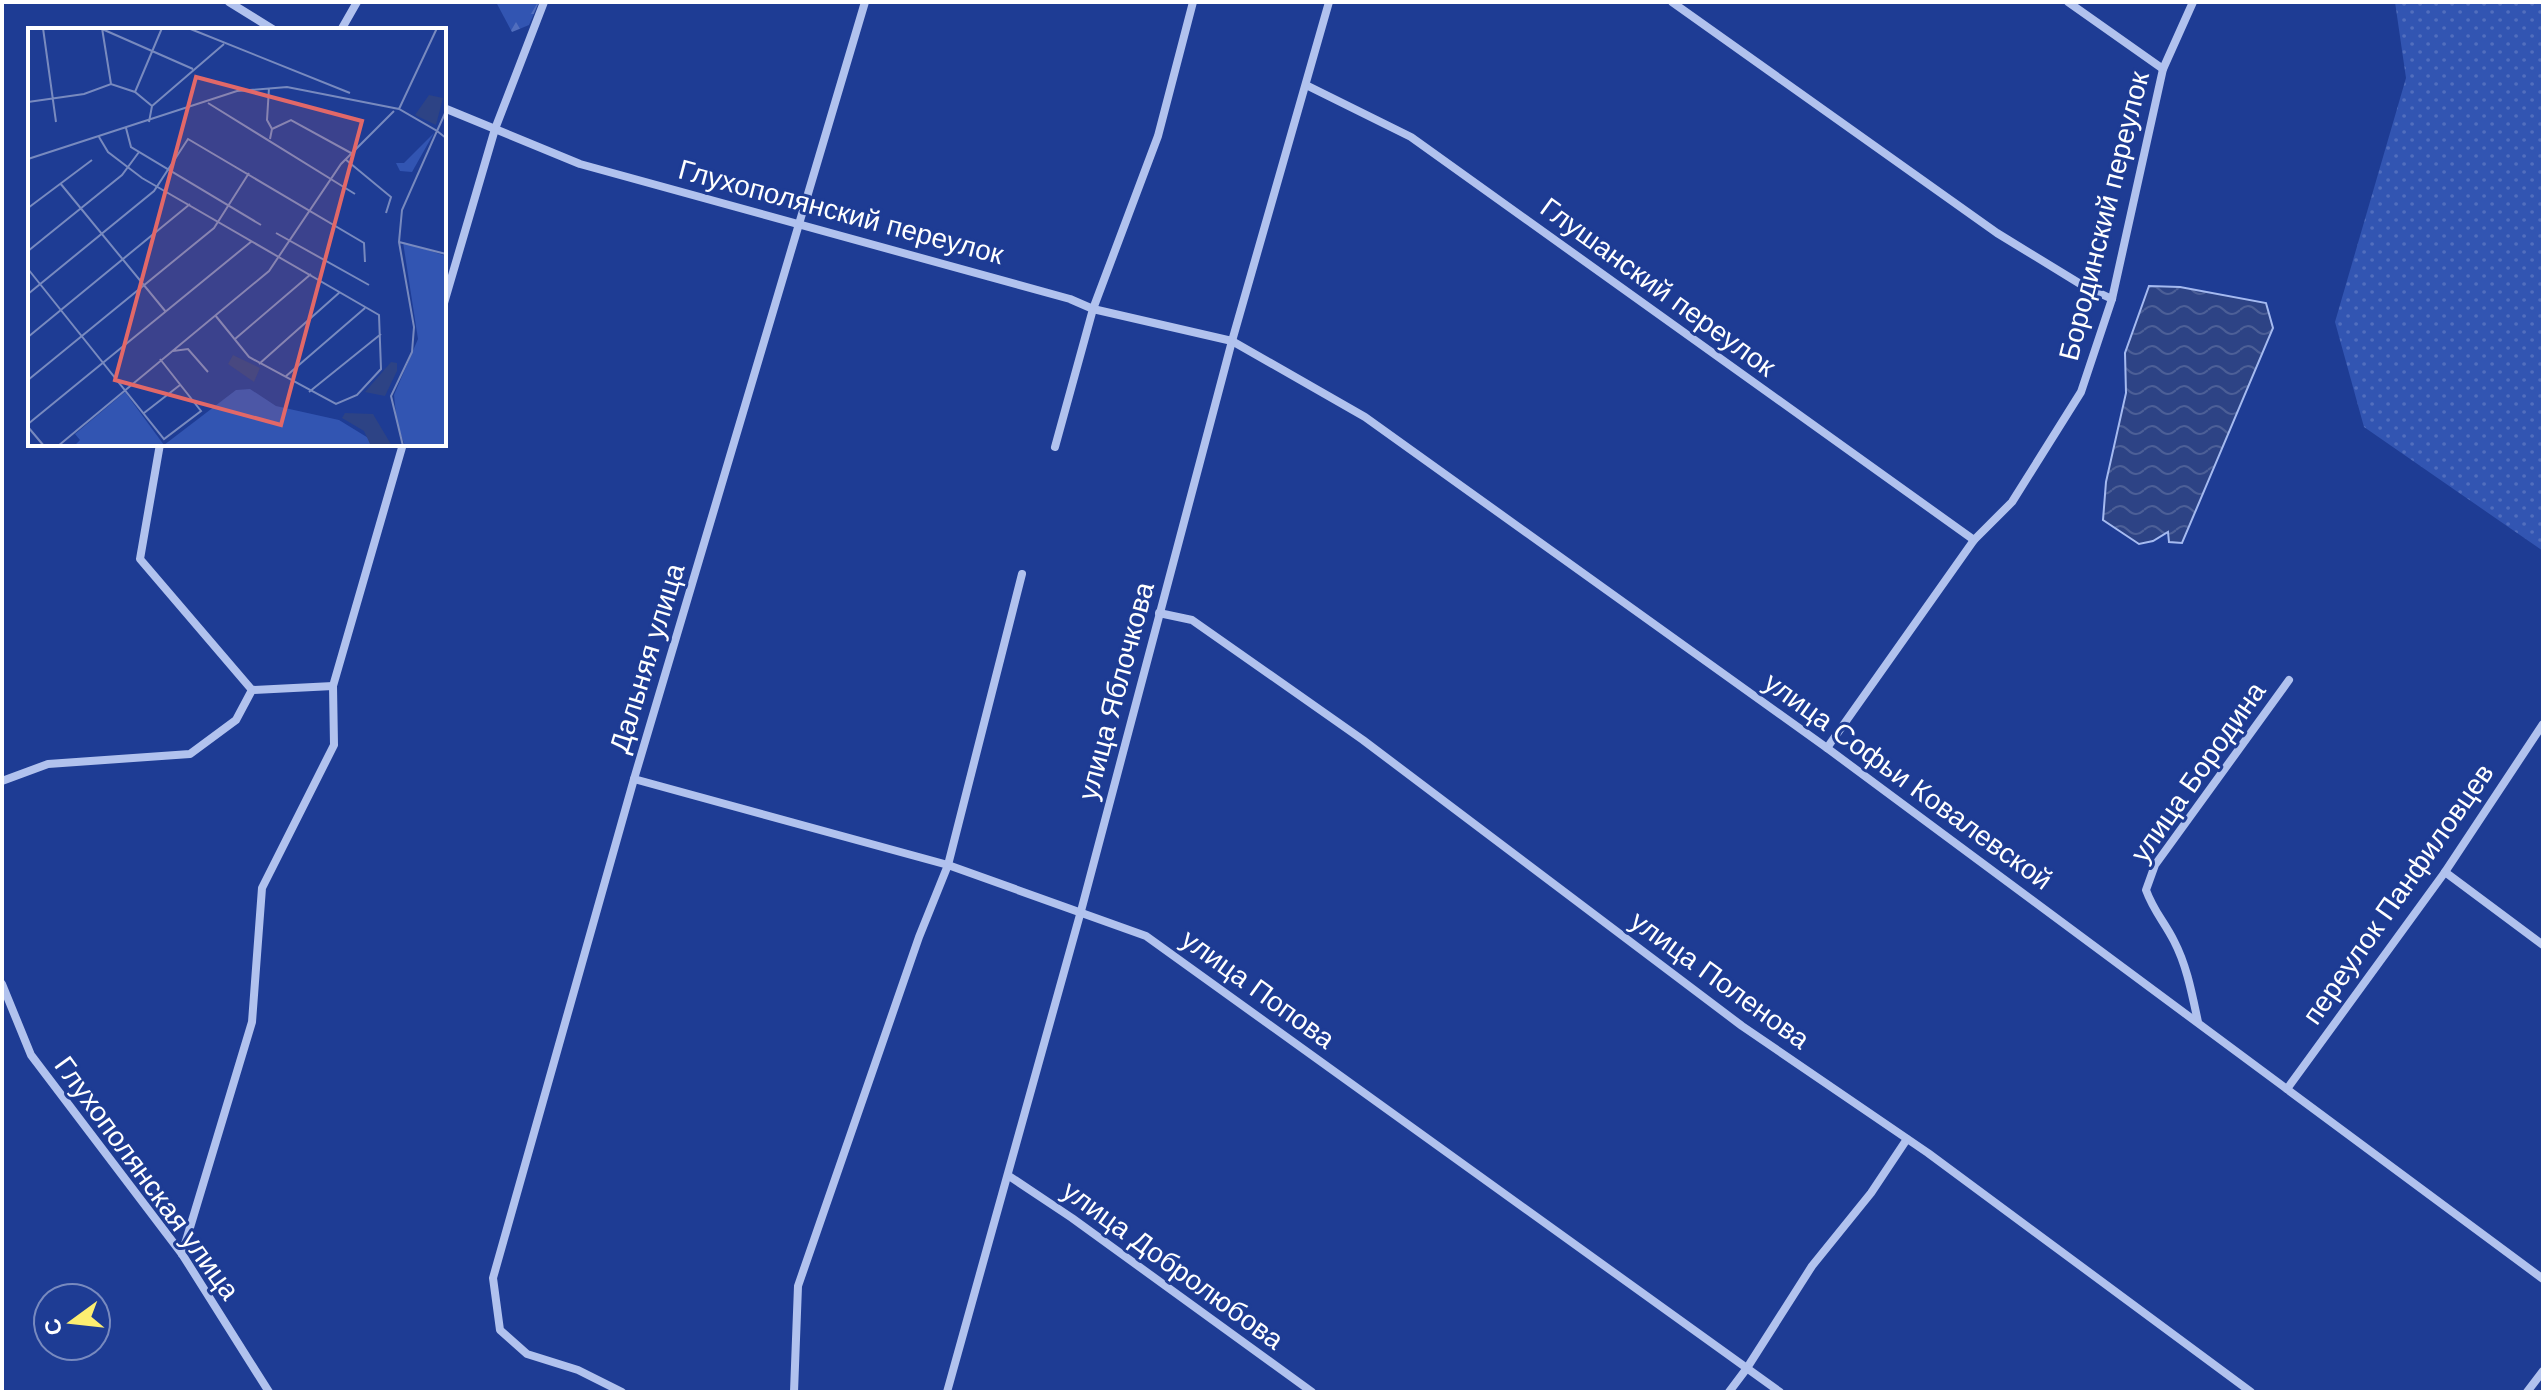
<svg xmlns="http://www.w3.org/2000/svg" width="2545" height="1394" font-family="Helvetica,sans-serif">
<defs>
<pattern id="forest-firs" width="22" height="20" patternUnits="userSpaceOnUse" patternTransform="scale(2)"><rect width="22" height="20" fill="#3255b2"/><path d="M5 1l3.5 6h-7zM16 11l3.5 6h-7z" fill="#516ebe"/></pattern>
<pattern id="park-dots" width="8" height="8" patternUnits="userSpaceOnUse" patternTransform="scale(2)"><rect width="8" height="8" fill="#3255b2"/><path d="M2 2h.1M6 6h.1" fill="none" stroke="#516ebe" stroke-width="1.8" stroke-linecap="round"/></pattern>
<pattern id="water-waves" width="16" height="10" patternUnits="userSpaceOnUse" patternTransform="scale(2)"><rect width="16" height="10" fill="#2d4385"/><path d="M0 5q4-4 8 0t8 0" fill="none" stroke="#4c5f97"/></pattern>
</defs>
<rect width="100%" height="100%" fill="#1e3c94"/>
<!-- forest -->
<polygon fill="url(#forest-firs)" points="496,2 539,2 529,25 512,32"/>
<!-- park -->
<polygon fill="url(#park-dots)" points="2395,2 2543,2 2543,551 2364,427 2335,322 2406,78"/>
<!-- water -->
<polygon fill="url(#water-waves)" stroke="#a5baf0" stroke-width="2" points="2149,286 2180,287 2266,303 2273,328 2182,543 2169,542 2168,532 2153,541 2139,544 2103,520 2106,482 2126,393 2125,353"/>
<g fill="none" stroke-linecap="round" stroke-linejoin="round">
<!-- street -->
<g stroke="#b1c2ee" stroke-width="8">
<polyline points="229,2 274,30"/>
<polyline points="1672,2 1997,233 2082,285 2112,299"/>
<polyline points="2068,2 2163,69"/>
<polyline points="341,30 357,2"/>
<polyline points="1306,85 1411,137 1974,540"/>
<polyline points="444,108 580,164 1070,299 1093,309 1232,341 1365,417 1827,748 2543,1279"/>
<polyline points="444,303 495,129 544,2"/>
<polyline points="160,444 140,559 252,690 333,686"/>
<polyline points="1055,447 1093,309 1158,136 1193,2"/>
<polyline points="1159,613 1192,620 1363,740 1742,1026 1928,1153 2251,1392"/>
<polyline points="1827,748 1974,540 2012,502 2081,392 2112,299 2163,69 2193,2"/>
<polyline points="634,779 948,865 1146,936 1780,1392"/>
<polyline points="2,781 48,764 190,754 236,720 252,690"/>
<polyline points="2445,872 2543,945"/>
<polyline points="2,984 31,1055 182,1254 269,1392"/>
<path d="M2198,1022C2192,994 2187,966 2174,941C2164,921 2154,912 2146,890L2155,865L2289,680"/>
<polyline points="2287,1089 2445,872 2543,724"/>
<polyline points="1009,1176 1072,1218 1312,1392"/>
<polyline points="182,1254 252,1022 262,888 334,745 333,686 403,444"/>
<polyline points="622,1392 578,1370 527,1354 500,1330 493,1278 634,779 865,2"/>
<polyline points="794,1392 798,1286 919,937 948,865 1022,574"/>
<polyline points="947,1392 1081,911 1232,341 1329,2"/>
<polyline points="1729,1392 1747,1368 1812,1266 1871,1193 1907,1139"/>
<polyline points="2527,1392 2543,1371"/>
</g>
</g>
<g text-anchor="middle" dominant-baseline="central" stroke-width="6" stroke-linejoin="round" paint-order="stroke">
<!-- street labels -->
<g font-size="28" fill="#fff" stroke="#1e3c94">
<text transform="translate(841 212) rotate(15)">Глухополянский переулок</text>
<text transform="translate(2104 216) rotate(-76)">Бородинский переулок</text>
<text transform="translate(1658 287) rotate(36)">Глушанский переулок</text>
<text transform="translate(647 658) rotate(-73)">Дальняя улица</text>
<text transform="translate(1116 691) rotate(-75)">улица Яблочкова</text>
<text transform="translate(2198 772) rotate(-55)">улица Бородина</text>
<text transform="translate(1908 781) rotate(36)">улица Софьи Ковалевской</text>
<text transform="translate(2398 894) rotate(-55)">переулок Панфиловцев</text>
<text transform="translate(1720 980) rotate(36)">улица Поленова</text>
<text transform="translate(1258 989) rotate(36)">улица Попова</text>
<text transform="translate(147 1178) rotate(54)">Глухополянская улица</text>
<text transform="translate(1173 1265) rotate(36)">улица Добролюбова</text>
</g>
</g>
<!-- overview -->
<g transform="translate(28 28)">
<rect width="418" height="418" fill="#1e3c94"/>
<path d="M375,214L418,228V418H377L369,396L366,367L390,311Z" fill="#3255b2"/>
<path d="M406,105L384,144L372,143L368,135H376Z" fill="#3255b2"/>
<path d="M222,361L248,378L311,392L342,411L343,418H46L52,412L47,406L97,364L136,417L208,362Z" fill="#3255b2"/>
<path d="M401,67L415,70L408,97L387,87ZM205,327L232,340L226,354L200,336ZM363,334L369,335V343L357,368L337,364ZM317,385L345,386L364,418H343L336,403L314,390Z" fill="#2d4385"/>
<path fill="none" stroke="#788abf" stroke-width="2" d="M15,0L28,94M74,0L83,56M160,0L322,65M74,1L165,41M241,60L239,92L244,101M107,64L134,0M0,74L56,66L83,56L107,64L124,78M180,75L327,166M371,81L409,0M418,83L409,103L418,110M121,94L124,78L196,16M98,100L103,119L233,197M71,109L80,124L114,150L351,287L353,341L329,367L308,376L221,329L187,287M242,111L244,101L263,92L323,125M0,131L209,63L259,59L371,81L409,103L374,182L371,214L418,226M317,131L363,169L358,185M32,155L138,284M0,180L64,132M248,205L341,257M371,214L386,299L384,324L363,368L375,418M0,223L94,147L111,124M0,241L136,411L173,383L132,331M0,266L126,163L160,111L336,215L337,234M0,309L162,176M207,311L283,246M145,323L160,321L180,344M231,336L312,264M257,349L337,280M0,352L186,200L221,145M281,364L353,306M116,385L152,357M0,396L224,213M0,399L16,418M30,418L241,243L313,136L366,83"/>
<path fill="#e26868" fill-opacity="0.15" stroke="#e26868" stroke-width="4" d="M168,49L334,93L253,397L87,352Z"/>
<rect width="418" height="418" fill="none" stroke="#fff" stroke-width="4"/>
</g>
<!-- border -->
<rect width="2545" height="1394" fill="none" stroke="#ffffff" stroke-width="8"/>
<!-- north arrow -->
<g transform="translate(72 1322) rotate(255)"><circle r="38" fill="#1e3c94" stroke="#788abf" stroke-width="2"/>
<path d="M0-6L14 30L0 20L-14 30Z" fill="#fdee71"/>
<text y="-12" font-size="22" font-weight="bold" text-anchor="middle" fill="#ffffff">С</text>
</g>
</svg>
